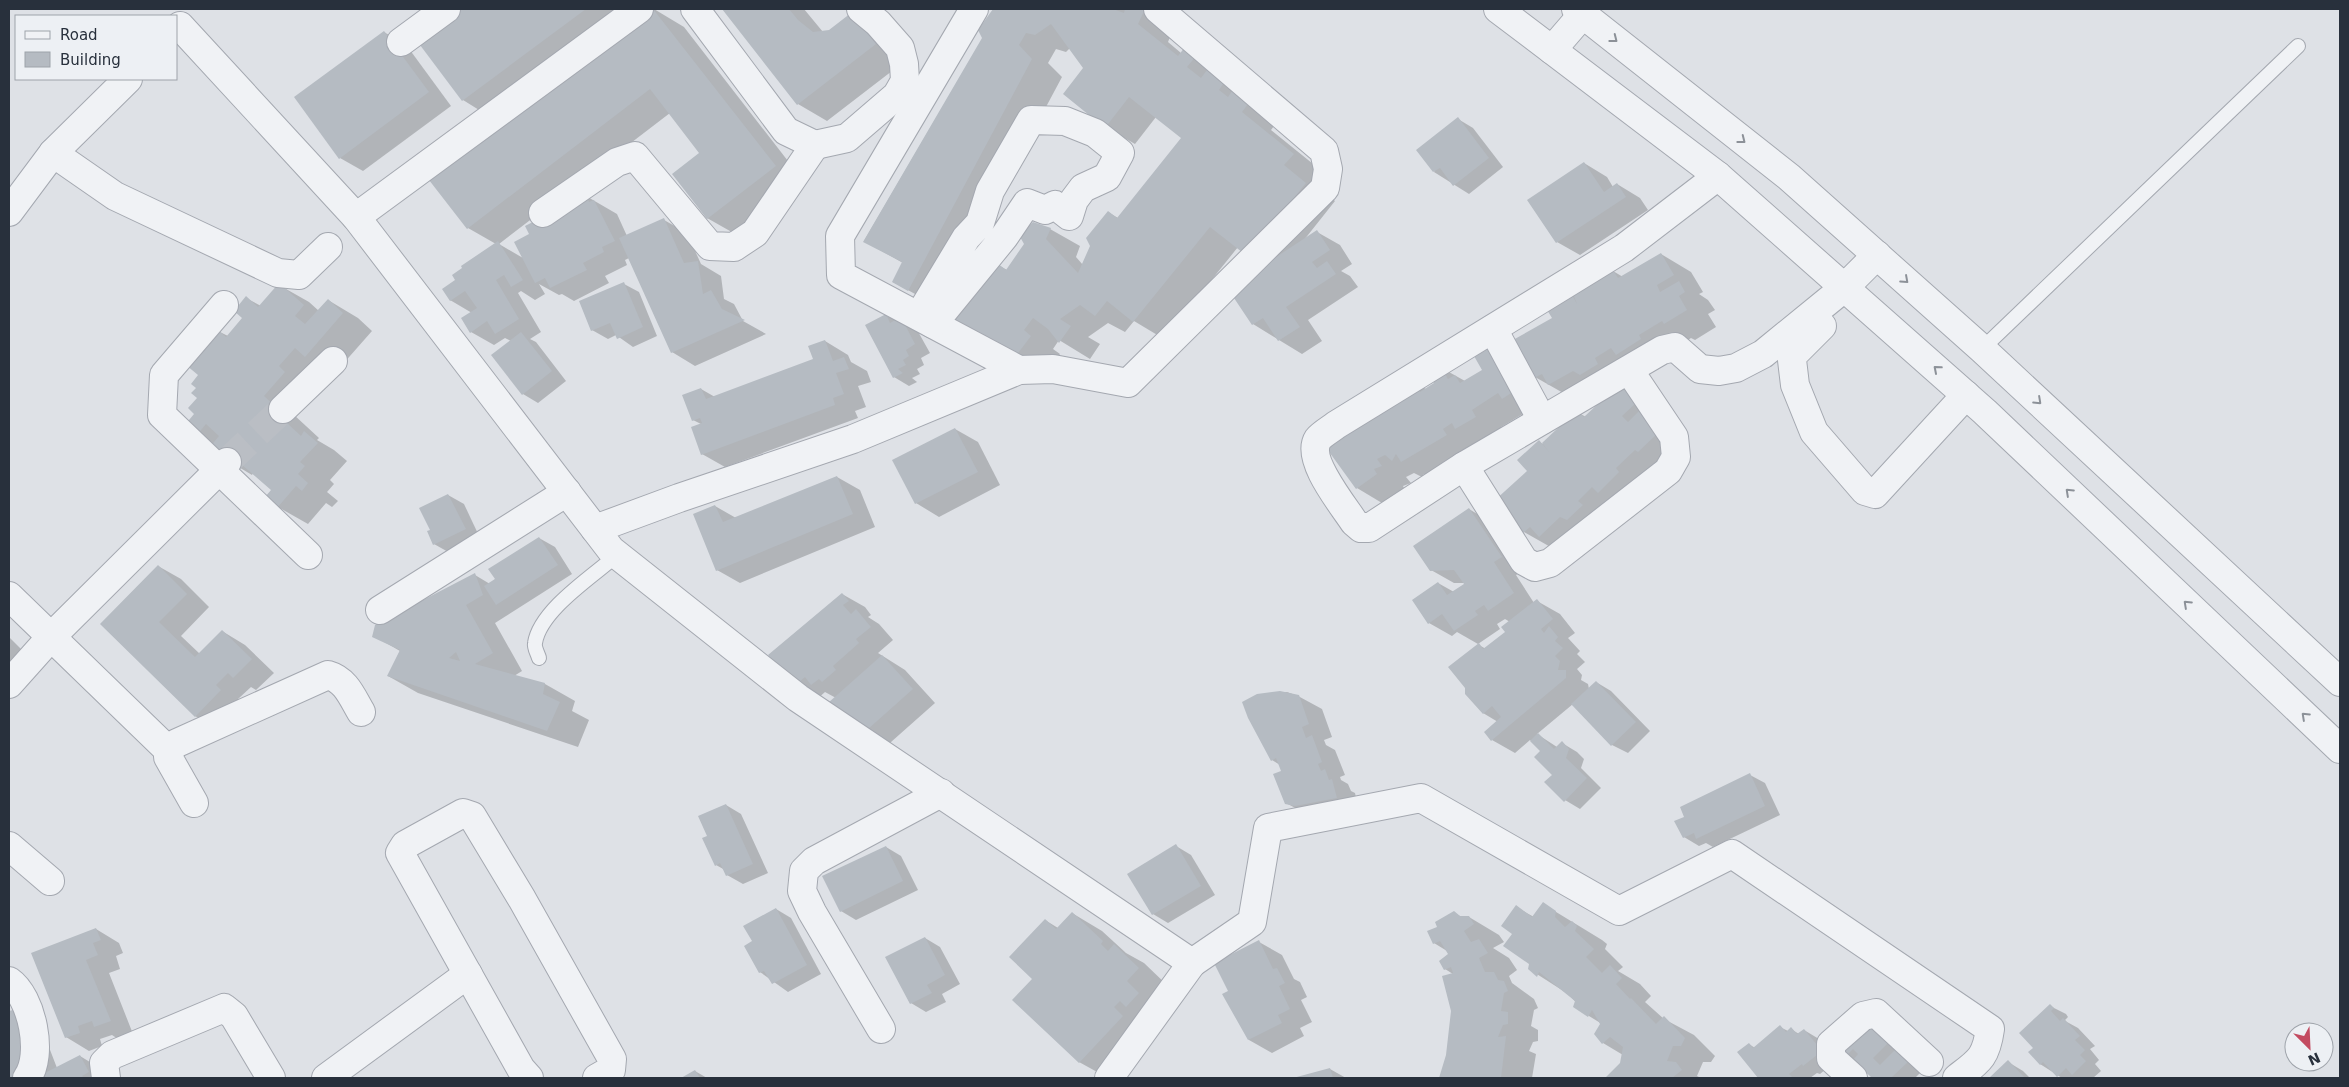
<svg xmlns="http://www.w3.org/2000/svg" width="2349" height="1087" font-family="'DejaVu Sans',sans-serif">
<rect width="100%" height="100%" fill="#dee1e6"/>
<!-- shadow -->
<g fill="#0003">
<polygon points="462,9 639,9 492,118 463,100 419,41"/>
<polygon points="654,9 684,27 805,183 737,235 707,218 701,153 670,113 499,244 523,258 531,235 586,196 617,214 627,236 664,220 687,233 701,264 721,276 724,299 734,304 743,321 766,334 695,366 672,352 629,258 625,260 627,265 605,276 609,283 574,301 562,294 559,295 539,284 545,294 535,300 521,291 518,293 541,332 530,339 536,342 566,381 538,403 523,394 511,341 505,338 494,345 471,332 472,313 450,300 457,281 496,244 468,228 431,180"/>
<polygon points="723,9 804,9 823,32 829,31 851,14 905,61 827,121 798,104"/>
<polygon points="995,9 1144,10 1174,27 1168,42 1181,53 1185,48 1277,122 1271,130 1323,172 1314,183 1335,201 1304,240 1317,232 1340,245 1352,264 1341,271 1350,276 1358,287 1308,320 1322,341 1302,354 1253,324 1230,290 1266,266 1238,247 1164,339 1134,321 1125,332 1108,323 1088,337 1100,344 1090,359 1059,340 1053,349 1060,354 1043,377 1013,360 993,262 1007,270 1050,229 1080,246 1076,257 1083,265 1108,212 1118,218 1182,138 1156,117 1135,144 1105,127 1085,68 1070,48 1066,52 1056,49 1048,63 1062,77 939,307 893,282 903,263 864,241 983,38 979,30"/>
<polygon points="384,32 407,46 451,106 363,171 340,158"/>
<polygon points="1458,119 1473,128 1503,167 1469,194 1434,172"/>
<polygon points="1584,163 1607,177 1613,187 1617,184 1640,198 1648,210 1580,255 1557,242"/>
<polygon points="1661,254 1691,272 1703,292 1699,294 1708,300 1715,310 1708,314 1716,327 1695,340 1691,338 1620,386 1650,402 1687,451 1554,549 1524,532 1529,471 1539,442 1543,444 1577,412 1586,417 1612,392 1565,394 1535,377 1553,318 1546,305 1613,271 1623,277"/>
<polygon points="624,284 639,292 657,336 633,347 616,335 608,339 592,330"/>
<polygon points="279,285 309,302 319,311 328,300 358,318 372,331 335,373 293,414 319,438 317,440 334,450 347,461 330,480 334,484 327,492 338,501 332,507 326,503 308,524 278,507 272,490 253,473 252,475 222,457 196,435 200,375 218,331 228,336 244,317 246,298 261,306"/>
<polygon points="886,316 916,328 930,353 921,358 924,365 917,369 920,374 912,378 917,382 909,386 894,377"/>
<polygon points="825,341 848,355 851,362 867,371 871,382 858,386 866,407 855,411 858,418 725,467 702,454 701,424 693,420 701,389 715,397 815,360"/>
<polygon points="1492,346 1526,412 1501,427 1505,434 1432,479 1424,474 1422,477 1414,473 1406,477 1411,483 1403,486 1406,492 1387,506 1357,488 1413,382 1426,389 1436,383 1440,367 1465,381 1484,370"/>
<polygon points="955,429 978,442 1000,485 939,517 916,503"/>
<polygon points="837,477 860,490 875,527 740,583 717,570 715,506 736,518"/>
<polygon points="448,495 464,504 480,538 450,553 434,544 432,530"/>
<polygon points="1469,509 1492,523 1524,570 1516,575 1534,603 1537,601 1560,614 1575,633 1568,638 1580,651 1577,654 1585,662 1577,669 1582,675 1581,680 1588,684 1589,689 1596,682 1611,691 1650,731 1628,753 1612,745 1573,704 1537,734 1557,747 1562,743 1577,752 1584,759 1581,768 1601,788 1580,809 1565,800 1542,751 1530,740 1515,753 1492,740 1498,722 1483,713 1479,645 1486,649 1507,632 1510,622 1505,619 1497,624 1500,629 1478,644 1457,632 1452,636 1429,623 1438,583 1454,592 1467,583 1454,583 1431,570"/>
<polygon points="539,538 555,547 572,574 495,623 522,671 514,676 545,684 575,701 572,711 589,720 578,747 418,693 388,676 400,651 374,636 475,575 490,584"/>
<polygon points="158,566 181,579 209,607 181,636 200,654 222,631 245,645 274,673 256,690 251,687 238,699 243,704 218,729 195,716 101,624"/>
<polygon points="842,594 865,607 871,615 868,617 879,624 893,640 878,653 905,670 935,703 882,750 836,698 825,692 815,701 792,688"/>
<polygon points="9,637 35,663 9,671"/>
<polygon points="1287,692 1298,696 1322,709 1332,737 1324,740 1326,745 1335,750 1345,775 1340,777 1341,780 1348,784 1351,791 1355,793 1359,811 1310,816 1286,803 1283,772 1280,765 1272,760 1257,695"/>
<polygon points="1750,775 1765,783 1780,815 1713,847 1706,843 1699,846 1684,837 1686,817"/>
<polygon points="726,805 741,814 768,873 743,884 727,875 725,870 716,865 709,837"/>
<polygon points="1176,846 1191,855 1215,895 1168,923 1153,914"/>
<polygon points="886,847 901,856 918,890 856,920 841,911"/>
<polygon points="1543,904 1602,940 1607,944 1605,949 1623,967 1618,971 1640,984 1651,996 1645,1002 1664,1019 1694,1035 1715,1056 1711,1062 1703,1062 1697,1076 1701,1078 1607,1078 1621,1063 1623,1055 1603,1043 1602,1024 1589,1016 1568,994 1529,969 1531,964 1514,934 1516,907 1534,917"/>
<polygon points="776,909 791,918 821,974 788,992 760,972 754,942"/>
<polygon points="1072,913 1102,931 1126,953 1144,963 1168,986 1108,1078 1079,1062 1034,979 1045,920 1058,928"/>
<polygon points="1454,913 1462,917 1469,917 1499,935 1504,942 1493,948 1509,958 1517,970 1509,976 1512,983 1534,999 1538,1008 1534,1010 1531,1026 1538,1030 1538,1041 1533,1042 1529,1051 1536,1054 1532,1078 1441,1078 1447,1055 1452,1011 1453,974 1445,969 1450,955 1447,951 1434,943 1439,927"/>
<polygon points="96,929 119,943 123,953 116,956 120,969 109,973 133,1034 118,1039 112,1035 100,1039 102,1046 89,1051 66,1037 33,954"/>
<polygon points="925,938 940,947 960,984 942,994 946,1002 926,1012 911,1003"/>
<polygon points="1259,942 1282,955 1294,979 1300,982 1307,997 1301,1000 1312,1022 1300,1028 1304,1036 1272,1053 1249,1040 1224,994 1230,992"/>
<polygon points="2050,1006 2066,1014 2068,1017 2065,1020 2067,1022 2078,1028 2095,1046 2090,1049 2099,1060 2095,1064 2101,1071 2093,1078 2062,1078 2040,1064 2035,1048"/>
<polygon points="12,1011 42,1029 57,1068 80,1056 103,1070 107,1078 9,1078 9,1013"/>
<polygon points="1872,1025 1923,1070 1915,1078 1873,1078 1855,1060 1847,1055 1850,1035"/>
<polygon points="1780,1027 1788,1031 1791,1029 1799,1034 1804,1030 1819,1039 1837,1060 1820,1074 1817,1073 1810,1078 1760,1078 1739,1053 1749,1044 1755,1048"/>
<polygon points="2008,1062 2023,1071 2030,1078 1990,1078"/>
<polygon points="1330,1069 1346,1078 1296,1078"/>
<polygon points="695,1071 707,1078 683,1078"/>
</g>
<!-- building -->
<g fill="#b5bbc2" fill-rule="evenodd">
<polygon points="460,9 586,9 462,101 417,41"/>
<polygon points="653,9 776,166 707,219 672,174 699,153 650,89 467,229 429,180"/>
<polygon points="722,9 789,9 798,20 813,32 829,30 851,13 876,44 797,105"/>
<polygon points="993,9 1113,9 1124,13 1125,9 1145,9 1138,24 1178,56 1185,47 1196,56 1187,67 1201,78 1207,70 1223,84 1219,90 1228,97 1232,91 1248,104 1242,112 1294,154 1284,165 1306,183 1247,256 1210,227 1133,322 1107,301 1095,316 1080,305 1060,319 1071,326 1059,343 1048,329 1033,318 1024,330 1031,336 1012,361 954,319 993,260 1006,270 1024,244 1019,235 1033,222 1051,228 1046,239 1078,273 1090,246 1086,238 1108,211 1117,218 1181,138 1129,97 1105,128 1063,94 1083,68 1051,24 1035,35 1026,33 1019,45 1032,59 908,291 892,282 902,262 863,242 982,38 978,30"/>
<polygon points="384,31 429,92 339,159 294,97"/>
<polygon points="1458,117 1489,158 1453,186 1440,168 1433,172 1416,150"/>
<polygon points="1584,162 1604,192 1617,183 1626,197 1556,243 1527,200"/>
<polygon points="586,195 589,202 594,200 615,241 602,247 604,252 583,263 587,270 550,288 545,278 535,283 514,242 529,234 525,226"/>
<polygon points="664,218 684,263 698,261 703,294 711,290 722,309 745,320 671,353 619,238"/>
<polygon points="1317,230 1330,250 1312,262 1317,268 1327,261 1336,274 1286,307 1300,327 1278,341 1263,318 1252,325 1228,289"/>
<polygon points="498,241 523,280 511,287 504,275 496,280 519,319 495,334 487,321 470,333 461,318 477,308 465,291 450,301 442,289 455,280 452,275 462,268 461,266"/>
<polygon points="1661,253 1674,275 1657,285 1660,292 1679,281 1685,292 1679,296 1687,310 1664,324 1662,321 1639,335 1641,339 1616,355 1611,348 1595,358 1598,364 1580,375 1573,371 1548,385 1542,374 1534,378 1513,340 1552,318 1544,305 1570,291 1577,304 1573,294 1613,270 1618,278"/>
<polygon points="624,282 643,327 617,339 610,323 591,331 579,301"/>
<polygon points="279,283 304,305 295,316 305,324 328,299 343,313 305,357 295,348 279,366 285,372 264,396 290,420 287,423 301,436 304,431 318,443 300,462 305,466 298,474 308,483 302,491 296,486 277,508 265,497 271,490 227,452 221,459 209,448 219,436 206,424 196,436 184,426 194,414 188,408 197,398 191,393 196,388 191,384 198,375 186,365 217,329 226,337 242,318 234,311 246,296 258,307"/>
<polygon points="886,314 890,323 901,317 915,344 906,350 909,356 903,360 906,365 898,369 903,373 893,378 865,325"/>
<polygon points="521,332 552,371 522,395 491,355"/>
<polygon points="825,340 833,361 844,357 849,369 836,373 844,394 833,398 835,405 701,455 691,427 702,423 700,418 692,421 682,395 701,388 706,399 813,359 808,346"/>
<polygon points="1492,344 1519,388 1502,399 1498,393 1472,410 1476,417 1455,429 1452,423 1443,429 1447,435 1401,462 1396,454 1392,461 1385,455 1377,459 1382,466 1374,469 1377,474 1356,489 1322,442 1413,380 1420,392 1434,383 1428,373 1440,365 1448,379 1455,375 1460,383 1482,370 1474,356"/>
<polygon points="1619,384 1637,402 1622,416 1628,422 1643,407 1652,416 1647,422 1658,433 1638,452 1635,450 1616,468 1619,472 1598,493 1592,487 1578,501 1583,505 1567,520 1560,517 1539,537 1530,527 1523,533 1494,501 1527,471 1517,460 1539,440 1549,452 1542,443 1577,410 1584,417"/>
<polygon points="955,428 978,472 915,504 892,460"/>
<polygon points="837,476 853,514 716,571 693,514 715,505 723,522"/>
<polygon points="448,494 466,529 433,545 427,531 430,530 419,508"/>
<polygon points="1469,508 1502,557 1494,562 1514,593 1488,611 1484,605 1475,611 1478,615 1454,631 1442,614 1428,624 1412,600 1438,582 1447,595 1464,584 1454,570 1430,571 1413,546"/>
<polygon points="539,537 558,565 496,605 484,586 495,579 488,569"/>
<polygon points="158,565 187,594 159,622 195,657 222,630 252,659 233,678 228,673 216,685 221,690 195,717 100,624"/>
<path d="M475,573L483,595L466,605L493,653L475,664L545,683L543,694L560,702L547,731L387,676L400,650L372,637L375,625ZM456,652L460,661L449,658Z"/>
<polygon points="842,593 849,601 843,605 851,614 856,609 871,627 856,639 859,643 833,666 836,670 822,682 819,679 811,685 805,677 791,689 781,671 768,655"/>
<polygon points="1537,599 1553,619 1541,629 1544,633 1549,626 1558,637 1555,641 1563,648 1555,656 1560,661 1558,670 1566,670 1566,678 1491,741 1484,732 1501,717 1492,706 1483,714 1465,694 1465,688 1448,667 1479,643 1483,649 1505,632 1501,627"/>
<polygon points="882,655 913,689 858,738 828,703"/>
<polygon points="1596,681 1636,722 1611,746 1571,704"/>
<polygon points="1280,691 1299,695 1309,724 1302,727 1306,738 1312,735 1322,762 1318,764 1321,771 1325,769 1329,780 1332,779 1337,798 1295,806 1285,804 1273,774 1281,771 1276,758 1271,761 1248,718 1242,702 1257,694"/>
<polygon points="1538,733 1554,749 1562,741 1569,749 1566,758 1587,778 1564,802 1544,782 1552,775 1534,757 1540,751 1530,741"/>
<polygon points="1750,773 1765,806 1696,839 1694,833 1683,838 1674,821 1684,817 1680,807"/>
<polygon points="726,804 753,864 726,876 720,863 715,866 702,838 707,836 698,816"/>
<polygon points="1176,844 1201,886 1152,915 1127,874"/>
<polygon points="886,846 903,881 840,912 822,876"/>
<polygon points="1543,902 1556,911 1555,917 1565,927 1572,921 1577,926 1575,931 1594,949 1586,957 1602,973 1610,965 1622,978 1616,984 1630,999 1631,998 1656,1024 1664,1016 1685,1038 1681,1046 1673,1046 1667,1061 1676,1062 1682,1070 1672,1078 1605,1078 1620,1063 1623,1047 1610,1037 1602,1044 1594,1034 1600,1024 1592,1010 1588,1017 1573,1007 1575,1001 1539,972 1537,977 1528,969 1529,964 1503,946 1512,934 1501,926 1516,905 1532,917"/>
<polygon points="776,908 807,965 772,984 764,971 759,973 744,946 752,941 743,926"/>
<polygon points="1454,911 1460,916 1469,916 1474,924 1464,931 1471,942 1479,939 1488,953 1479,958 1485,972 1494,972 1498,980 1504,981 1508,991 1504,993 1501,1011 1508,1012 1508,1024 1503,1025 1498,1037 1506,1036 1501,1078 1439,1078 1446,1055 1451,1011 1442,976 1453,973 1451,967 1444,970 1439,961 1448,954 1440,941 1433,944 1427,931 1437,927 1435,922"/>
<polygon points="1072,912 1103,941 1101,944 1108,951 1114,944 1139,968 1127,981 1139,993 1126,1007 1120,1001 1114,1007 1123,1016 1079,1063 1012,1000 1032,979 1009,957 1045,919 1056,929"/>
<polygon points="96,928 101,940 93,943 98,955 86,960 111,1021 94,1027 92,1021 78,1026 80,1033 65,1038 31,953"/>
<polygon points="925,937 945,975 927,985 932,993 910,1004 885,957"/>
<polygon points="1259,940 1273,969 1277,968 1285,983 1279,986 1290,1009 1278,1015 1282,1023 1248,1040 1222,994 1228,991 1214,963"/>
<polygon points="2050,1004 2054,1008 2051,1011 2060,1021 2063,1018 2080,1036 2075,1040 2085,1050 2080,1055 2086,1061 2072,1075 2066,1068 2057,1077 2043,1062 2040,1065 2028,1052 2033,1048 2019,1033"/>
<polygon points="13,1010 31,1060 17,1065 19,1072 13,1074 15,1077 9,1078 9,1011"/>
<polygon points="1871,1024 1889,1042 1873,1058 1880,1065 1902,1043 1909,1061 1891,1078 1872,1078 1853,1060 1858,1054 1853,1049 1846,1056 1836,1046"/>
<polygon points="1780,1025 1786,1032 1791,1027 1797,1034 1804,1029 1822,1051 1803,1066 1802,1064 1789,1074 1793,1078 1758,1078 1737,1052 1749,1043 1753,1048"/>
<polygon points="80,1055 89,1072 82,1076 84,1078 35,1078"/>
<polygon points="2008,1060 2025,1078 1989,1078"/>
<polygon points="1330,1068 1333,1078 1293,1078"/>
<polygon points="695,1070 700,1078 681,1078"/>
</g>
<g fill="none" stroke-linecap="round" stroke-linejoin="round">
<!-- minor-tunnel -->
<polyline stroke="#babec4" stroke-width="28" stroke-dasharray="28 14" stroke-linecap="butt" points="227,462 283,409"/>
<defs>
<g id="service">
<polyline points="1982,349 2298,46"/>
<path d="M539,658C538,654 534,648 535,643C540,610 593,576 617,555"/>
</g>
<g id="minor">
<polyline points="695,9 786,131 815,145 847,138 897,95 905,81 904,64 900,48 878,23 861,9"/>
<polyline points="974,9 840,236 841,275 1019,370"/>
<polyline points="180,26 356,217 611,550 798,698 1192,963 1109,1078"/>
<polyline points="401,42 446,9"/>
<polyline points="53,153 115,196 278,273 299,275 328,247"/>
<path d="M1718,176L1624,248L1336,425C1331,429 1322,434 1318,439C1305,459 1343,505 1354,522L1361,528H1369L1464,466L1662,350L1675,347L1700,369L1719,371L1736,368L1763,354L1844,288L1877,255"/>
<polyline points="9,212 53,153 128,79"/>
<polyline points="543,213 617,162 635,156 710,246 734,247 755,233 815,145"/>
<polyline points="356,217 639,9"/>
<polyline points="224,305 164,375 162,415 308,555"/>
<polyline points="919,316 966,238 980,223 990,191 1031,120 1065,121 1095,133 1120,153 1107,177 1083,188 1074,200 1069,216 1055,205 1045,210 1027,203 1004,237 933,324"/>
<polyline points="1822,326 1794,354 1792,360 1795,385 1814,432 1865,491 1875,494 1966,395"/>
<polyline points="1493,329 1542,420"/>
<polyline points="283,409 333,361"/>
<polyline points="1464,466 1524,561 1535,567 1550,563 1668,471 1676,457 1674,437 1629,370"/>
<polyline points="595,529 679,498 853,439 1019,370 1053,369 1128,383 1325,188 1328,169 1324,151 1158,9"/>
<polyline points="9,596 168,750"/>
<polyline points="380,610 567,492"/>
<polyline points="9,684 51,637 227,462"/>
<path d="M194,803L168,757V750L177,743L328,675C346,680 352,697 361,712"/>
<polyline points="9,846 50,881"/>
<path d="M1192,963L1252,922L1268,828L1421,798L1619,911L1732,854L1990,1029C1986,1058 1979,1061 1957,1078"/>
<path d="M9,981C32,997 44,1055 27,1078"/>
<polyline points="881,1029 812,912 802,891 804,871 814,861 941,793"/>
<polyline points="106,1078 104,1063 112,1055 224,1008 234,1016 271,1078"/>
<polyline points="326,1078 468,974"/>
<polyline points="529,1078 521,1069 400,853 405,845 463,813 472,816 522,899 612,1059 611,1070 597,1078"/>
<polyline points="1853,1078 1831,1058 1831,1044 1863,1016 1876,1013 1929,1062"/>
</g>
<g id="tertiary">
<polyline points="1498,9 1718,176 1985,412 2340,749"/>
<polyline points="1576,9 1789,177 1982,349 2340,682"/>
<polyline points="1552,50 1583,14"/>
</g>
</defs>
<!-- service casing -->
<use href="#service" stroke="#a4a8b0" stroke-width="16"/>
<!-- minor casing -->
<use href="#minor" stroke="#a4a8b0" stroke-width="30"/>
<!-- tertiary casing -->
<use href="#tertiary" stroke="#a4a8b0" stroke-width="30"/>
<!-- service -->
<use href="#service" stroke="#f0f2f5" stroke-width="14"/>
<!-- minor -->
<use href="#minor" stroke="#f0f2f5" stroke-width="28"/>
<!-- tertiary -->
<use href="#tertiary" stroke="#f0f2f5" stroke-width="28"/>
</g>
<!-- one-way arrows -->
<defs><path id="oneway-chevron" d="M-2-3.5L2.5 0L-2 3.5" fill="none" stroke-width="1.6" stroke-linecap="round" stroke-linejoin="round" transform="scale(1.25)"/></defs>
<g stroke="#8c9198">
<use href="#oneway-chevron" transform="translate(1614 39) rotate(38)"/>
<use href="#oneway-chevron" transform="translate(1742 140) rotate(38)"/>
<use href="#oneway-chevron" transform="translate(1905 280) rotate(42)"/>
<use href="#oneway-chevron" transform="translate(1937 369) rotate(-139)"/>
<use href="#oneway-chevron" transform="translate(2038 401) rotate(43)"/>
<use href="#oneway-chevron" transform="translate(2069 492) rotate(-137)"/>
<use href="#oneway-chevron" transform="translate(2187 604) rotate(-137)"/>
<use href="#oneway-chevron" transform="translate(2305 716) rotate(-137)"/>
</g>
<!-- border -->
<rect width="2349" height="1087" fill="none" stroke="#28303c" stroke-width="20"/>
<!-- legend -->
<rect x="15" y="15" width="162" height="65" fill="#edf0f4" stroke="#9ea3aa"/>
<rect x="25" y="31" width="25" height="8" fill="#f0f2f5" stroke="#9ea3aa"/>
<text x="60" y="40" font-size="15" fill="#28303c">Road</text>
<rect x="25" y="52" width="25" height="15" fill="#b5bbc2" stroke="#9ea3aa"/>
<text x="60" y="65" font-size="15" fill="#28303c">Building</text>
<!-- north arrow -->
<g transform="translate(2309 1047) rotate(156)"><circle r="24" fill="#edf0f4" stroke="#9ea3aa"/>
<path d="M0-4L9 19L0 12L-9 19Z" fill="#c34b61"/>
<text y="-8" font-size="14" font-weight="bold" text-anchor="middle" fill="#28303c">N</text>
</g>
</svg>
